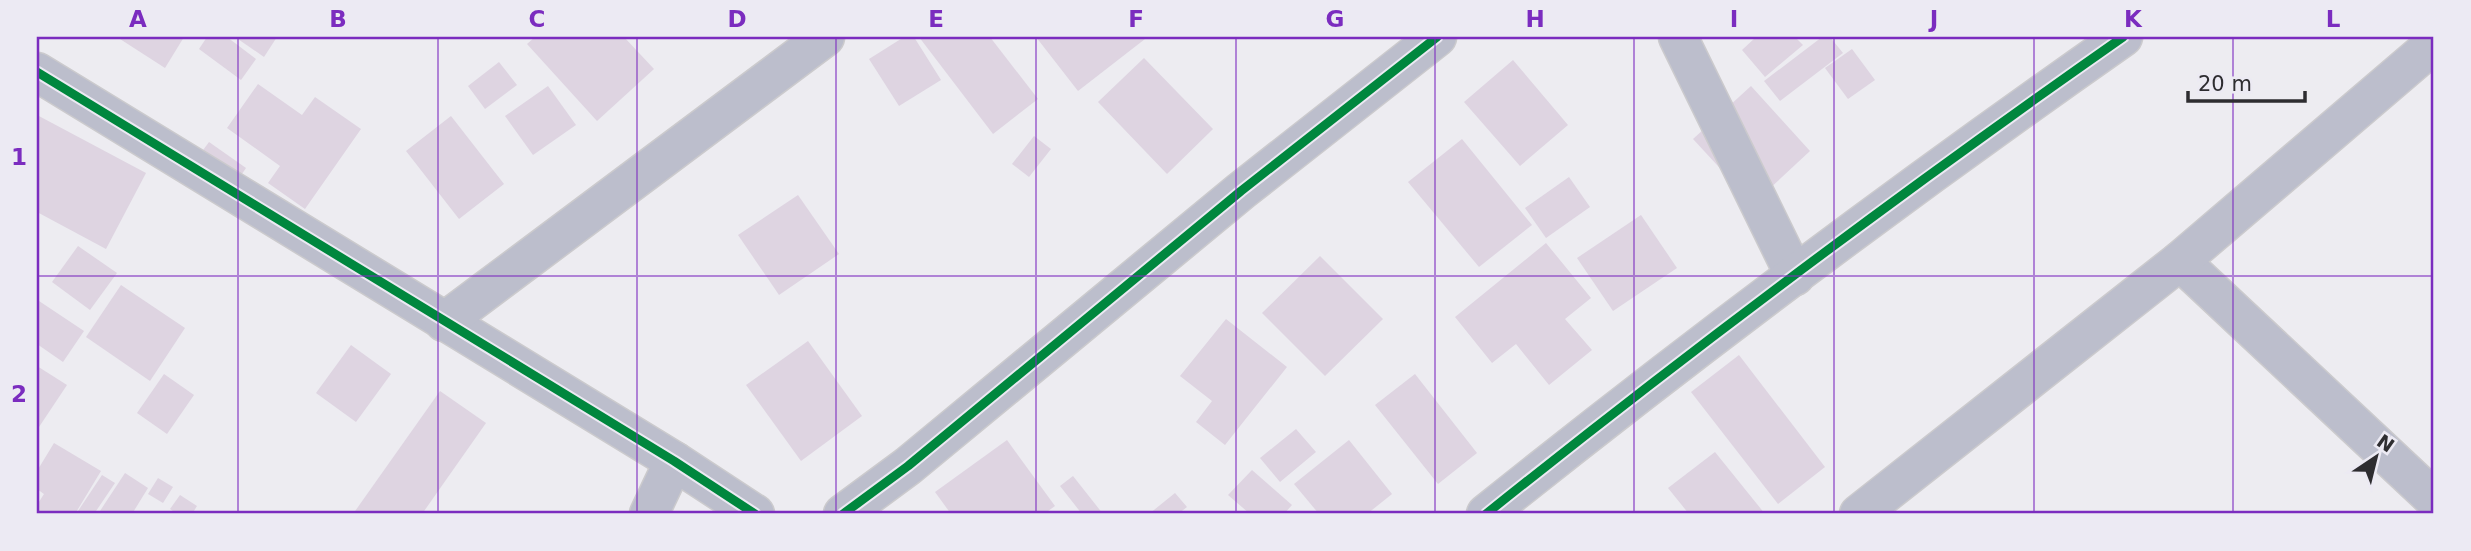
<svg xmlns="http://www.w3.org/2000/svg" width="2471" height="551" font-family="'DejaVu Sans',sans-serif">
<rect width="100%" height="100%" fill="#edecf1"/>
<!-- building -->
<g fill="#ded4e1">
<polygon points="121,37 184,37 165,68 120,39"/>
<polygon points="207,37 227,37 256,59 241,80 199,49"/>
<polygon points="235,37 277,37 264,57"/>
<polygon points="535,37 624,37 654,69 597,121 527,44"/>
<polygon points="904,37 914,37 941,80 899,106 869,59"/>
<polygon points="919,37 990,37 1038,99 993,134"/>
<polygon points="1036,37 1143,37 1145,39 1078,91"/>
<polygon points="1756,37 1795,37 1803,45 1765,77 1742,50"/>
<polygon points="1822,37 1830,37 1843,53 1780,101 1764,81"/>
<polygon points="1852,49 1875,80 1848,99 1825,68"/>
<polygon points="1144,58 1213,129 1167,174 1098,102"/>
<polygon points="1513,60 1568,125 1520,166 1464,102"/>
<polygon points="499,62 517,85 485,109 468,86"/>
<polygon points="258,84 302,115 315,97 361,129 305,209 268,183 280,166 227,128"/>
<polygon points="548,86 576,125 533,155 505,116"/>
<polygon points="1751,86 1810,151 1753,204 1693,139"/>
<polygon points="37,115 146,173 106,249 37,212"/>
<polygon points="451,116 504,184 459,219 406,151"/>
<polygon points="1034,136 1051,149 1029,177 1012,164"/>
<polygon points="1462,139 1532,225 1479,267 1408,182"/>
<polygon points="209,142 246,168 235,184 198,157"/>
<polygon points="1569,177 1590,207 1546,238 1525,208"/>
<polygon points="798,195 839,254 779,295 738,235"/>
<polygon points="1641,215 1677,268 1613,311 1577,258"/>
<polygon points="1546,243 1591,298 1565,319 1592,350 1549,385 1516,344 1492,363 1455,317"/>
<polygon points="78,246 117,273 90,310 52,282"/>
<polygon points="1320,256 1383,319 1325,376 1262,313"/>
<polygon points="121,285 185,328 150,381 86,337"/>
<polygon points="39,301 84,331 63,362 37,344"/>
<polygon points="1226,319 1287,367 1225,445 1196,422 1212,401 1180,376"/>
<polygon points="808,341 862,416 801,461 746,385"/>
<polygon points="351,345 391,374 356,422 316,393"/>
<polygon points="1739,355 1825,467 1778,504 1691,392"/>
<polygon points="37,366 67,385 39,427 37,426"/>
<polygon points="164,374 194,395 167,434 137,413"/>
<polygon points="1415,374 1477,453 1438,484 1375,405"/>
<polygon points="440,391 486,423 422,514 353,514"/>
<polygon points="1296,429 1316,452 1280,482 1260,458"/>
<polygon points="1007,440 1055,506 1044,514 951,514 935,492"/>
<polygon points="1349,440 1392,494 1367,514 1319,514 1294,484"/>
<polygon points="54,443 101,471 75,514 37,514 37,505 44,494 37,489 37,471"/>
<polygon points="1715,452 1765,514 1689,514 1668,488"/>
<polygon points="1252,470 1292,505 1284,514 1250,514 1228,495"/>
<polygon points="125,473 148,488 132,514 98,514"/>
<polygon points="102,475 115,483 94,514 76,514"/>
<polygon points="1073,476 1103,514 1082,514 1060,486"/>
<polygon points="158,478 173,487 163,503 148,494"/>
<polygon points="1175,493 1187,507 1178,514 1149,514"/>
<polygon points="180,495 197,506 192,514 177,514 170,509"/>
</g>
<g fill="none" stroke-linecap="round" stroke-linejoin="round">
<defs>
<g id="minor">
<polyline points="1678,37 1795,276"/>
<polyline points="37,72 674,461 755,514"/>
<polyline points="2180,261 2434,499"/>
<polyline points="444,322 825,37"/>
<polyline points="649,514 674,461"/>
<polyline points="843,514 908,466 1241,191 1437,37"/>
<path d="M1486,514C1693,348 1906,189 2123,37"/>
<polyline points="1859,514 2180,261 2434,44"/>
</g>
</defs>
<!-- minor casing -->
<use href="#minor" stroke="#cbcacd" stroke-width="41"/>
<!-- minor -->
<use href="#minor" stroke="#bcbecc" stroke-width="38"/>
<defs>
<g id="cycleway">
<polyline points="37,72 674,461 755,514"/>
<polyline points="843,514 908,466 1241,191 1437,37"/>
<path d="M1486,514C1693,348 1906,189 2123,37"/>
</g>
</defs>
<!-- cycleway casing -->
<use href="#cycleway" stroke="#eceaf3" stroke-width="13"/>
<!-- cycleway -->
<use href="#cycleway" stroke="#00873e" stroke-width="9"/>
</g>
<!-- grid -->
<path fill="none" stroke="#7b2cbf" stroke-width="2" stroke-opacity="0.55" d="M238,37V514M438,37V514M637,37V514M836,37V514M1036,37V514M1236,37V514M1435,37V514M1634,37V514M1834,37V514M2034,37V514M2233,37V514M37,276H2434"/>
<!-- border -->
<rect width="2471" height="551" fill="none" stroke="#eceaf3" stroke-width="77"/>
<!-- north arrow -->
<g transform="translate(2376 457) rotate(35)" stroke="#eceaf3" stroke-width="5" paint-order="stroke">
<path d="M0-5L12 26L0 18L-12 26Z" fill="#2e2d30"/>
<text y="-10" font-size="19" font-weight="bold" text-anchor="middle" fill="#2e2d30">N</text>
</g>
<!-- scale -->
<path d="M2188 91v10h117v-10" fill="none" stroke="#2e2d30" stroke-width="3.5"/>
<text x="2198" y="91" font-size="21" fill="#2e2d30" stroke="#eceaf3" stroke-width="5" paint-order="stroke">20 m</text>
<rect x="38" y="38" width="2394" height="474" fill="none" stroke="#7b2cbf" stroke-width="2.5"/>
<g font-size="23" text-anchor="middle" font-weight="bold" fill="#7b2cbf">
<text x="138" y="27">A</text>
<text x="338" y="27">B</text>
<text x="537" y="27">C</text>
<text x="737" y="27">D</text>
<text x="936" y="27">E</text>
<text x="1136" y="27">F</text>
<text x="1335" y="27">G</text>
<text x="1535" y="27">H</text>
<text x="1734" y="27">I</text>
<text x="1934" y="27">J</text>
<text x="2133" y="27">K</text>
<text x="2333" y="27">L</text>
<text x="19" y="165">1</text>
<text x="19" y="402">2</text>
</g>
</svg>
